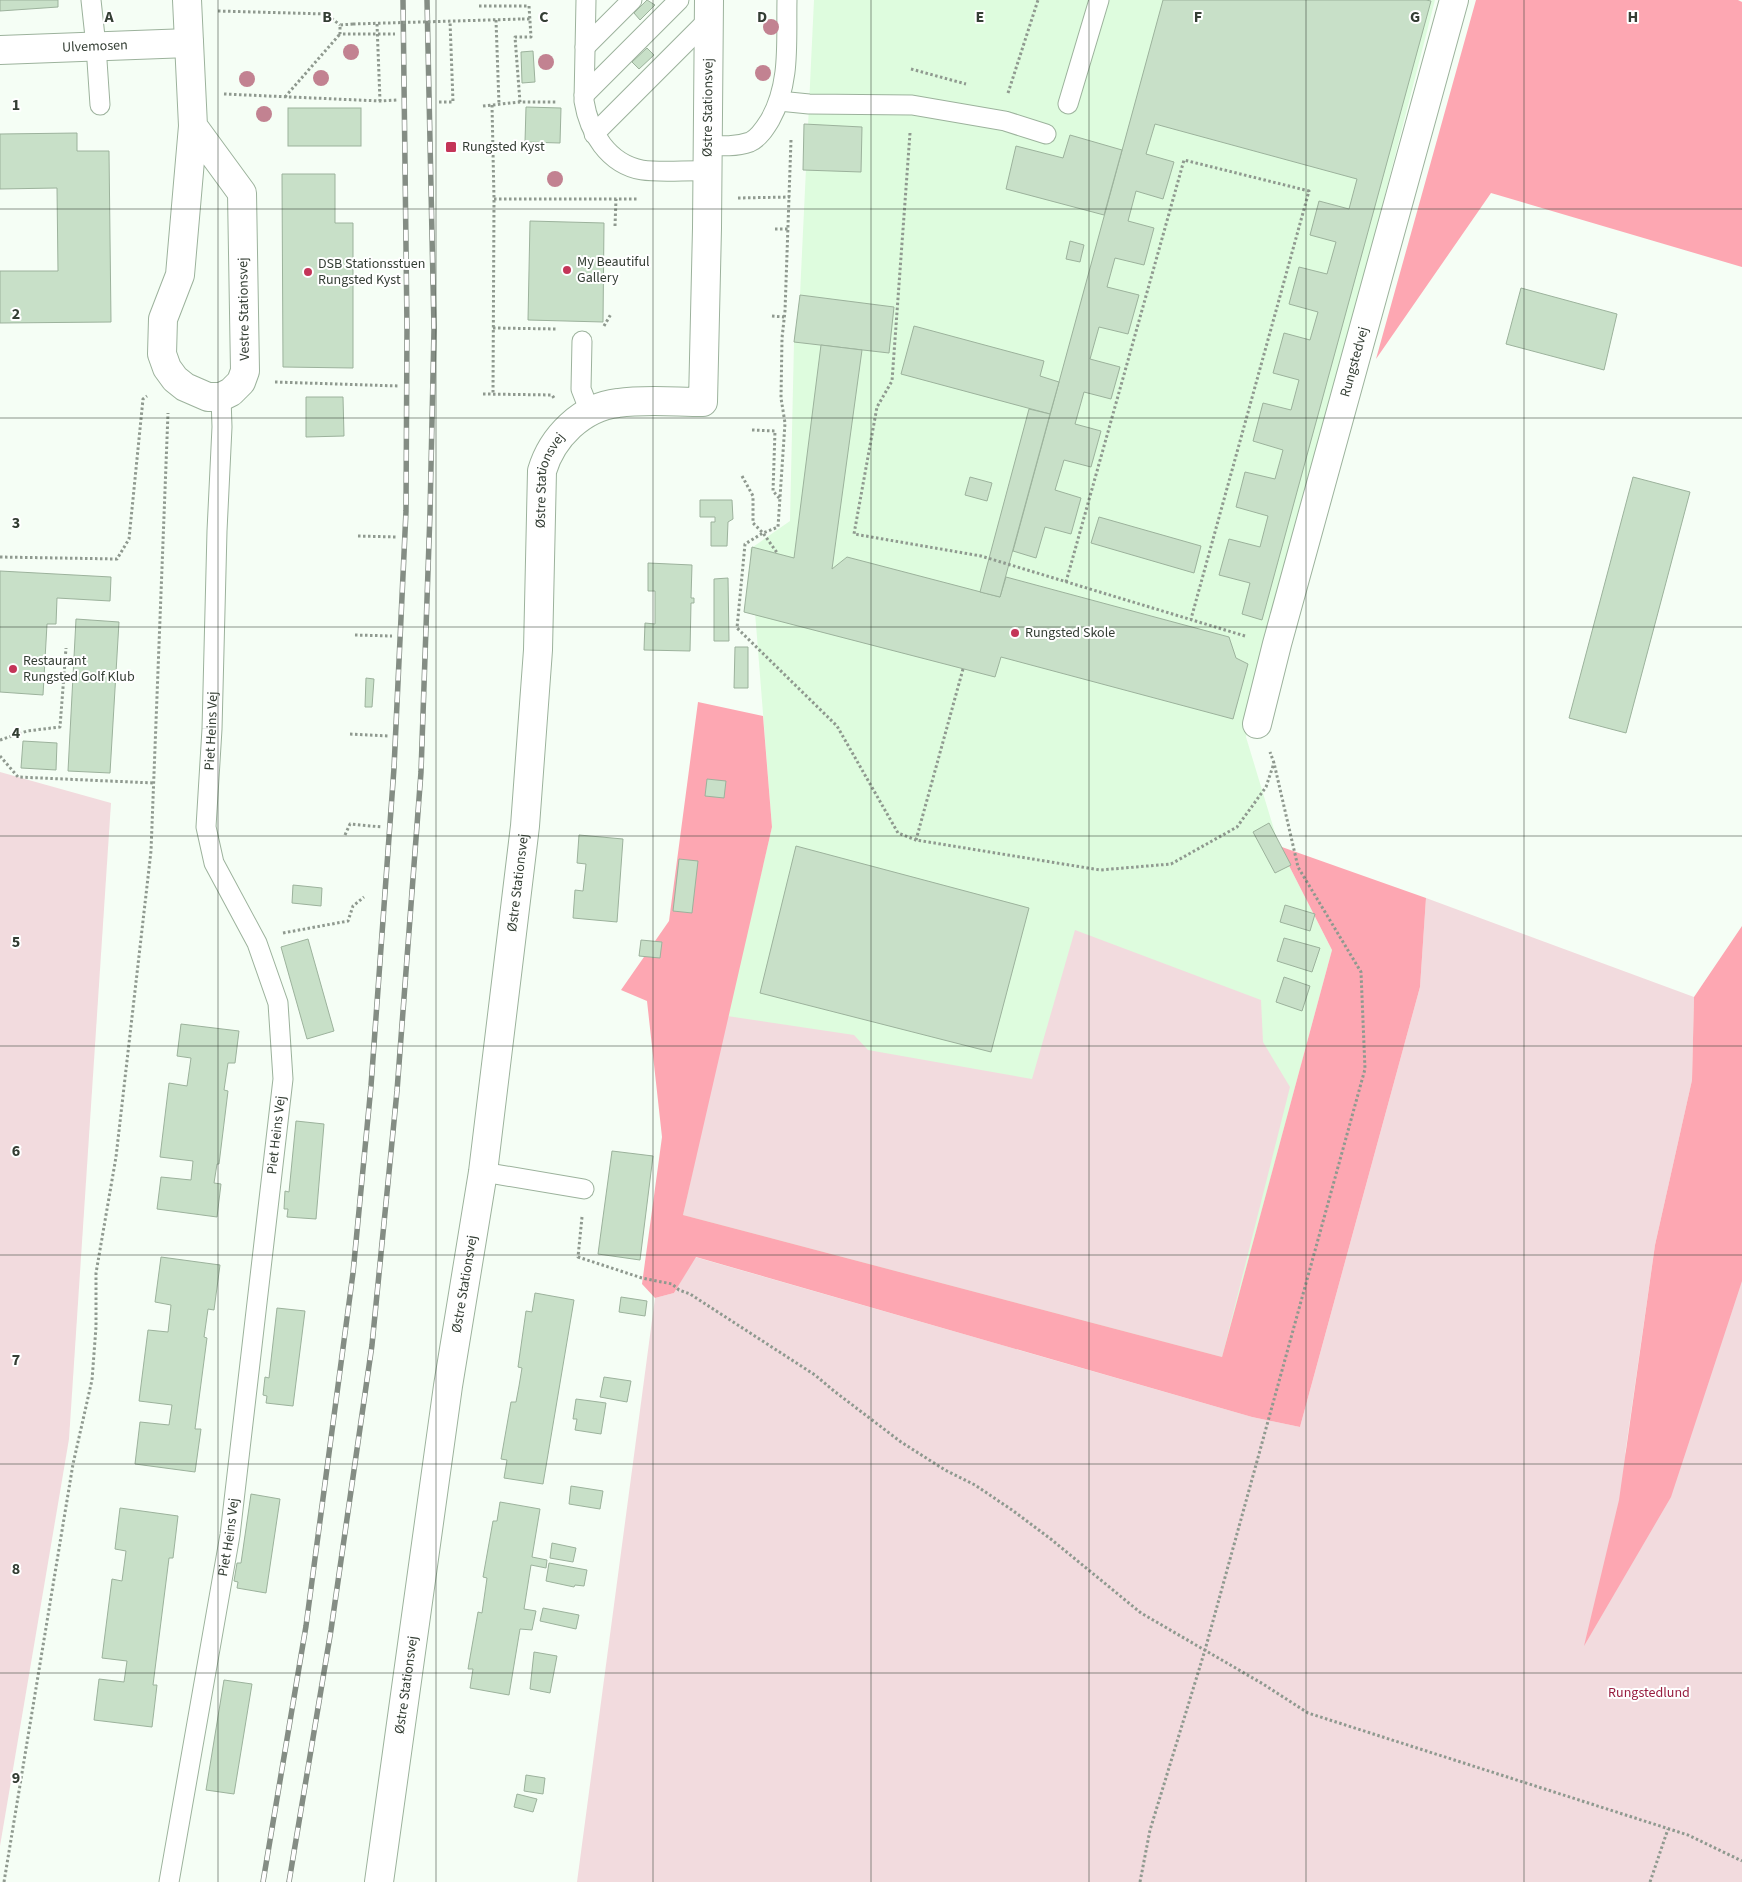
<svg xmlns="http://www.w3.org/2000/svg" width="1742" height="1882" font-family="'Source Sans 3',sans-serif">
<rect width="100%" height="100%" fill="#f5fef5"/>
<!-- built -->
<polygon fill="#defcde" points="814,0 1435,0 1246,737 1279,846 1332,950 1222,1358 680,1217 772,827 750,549 790,521 794,342 800,295"/>
<!-- green -->
<g fill="#f2dbde">
<polygon points="0,772 111,803 69,1439 0,1846"/>
<polygon points="1426,898 1694,997 1692,1080 1655,1245 1625,1455 1742,1086 1742,1882 577,1882 655,1298 674,1293 695,1257 1252,1417 1300,1427 1420,987"/>
<polygon points="1075,930 1261,1000 1263,1042 1290,1087 1222,1357 683,1215 727,1016 854,1035 868,1050 1032,1079"/>
</g>
<!-- forest -->
<g fill="#fda7b2">
<polygon points="1476,0 1738,0 1742,2 1742,267 1491,193 1376,359"/>
<polygon points="698,702 763,716 772,827 683,1215 1222,1357 1332,950 1279,846 1426,898 1420,987 1300,1427 1252,1417 696,1257 674,1293 655,1298 642,1284 662,1137 647,1001 621,990 669,921"/>
<polygon points="1742,926 1742,1281 1671,1497 1584,1646 1619,1500 1655,1245 1692,1080 1694,997"/>
</g>
<!-- building -->
<g fill="#c8e0c8" stroke="#9cb29c">
<polygon points="0,0 58,0 58,7 0,11"/>
<polygon points="647,0 655,5 640,20 634,13"/>
<polygon points="1163,0 1426,0 1431,1 1262,620 1242,614 1250,583 1219,575 1229,539 1260,547 1268,516 1236,507 1245,472 1275,479 1283,450 1253,441 1263,403 1291,410 1299,380 1273,373 1284,333 1310,340 1318,312 1289,304 1299,267 1327,274 1336,242 1310,235 1319,201 1349,209 1357,179 1155,124 1146,154 1174,162 1163,199 1136,191 1128,221 1154,228 1144,265 1115,258 1107,287 1139,295 1128,334 1099,327 1090,359 1120,367 1111,399 1084,392 1075,424 1101,431 1091,467 1064,460 1055,490 1081,498 1071,534 1045,527 1036,558 1013,551"/>
<polygon points="647,48 654,55 639,69 632,62"/>
<polygon points="533,51 535,82 522,83 521,52"/>
<polygon points="526,107 561,108 560,143 525,142"/>
<rect x="288" y="108" width="73" height="38"/>
<polygon points="804,124 862,127 861,172 803,170"/>
<polygon points="77,133 77,151 109,151 111,322 0,323 0,271 58,271 57,188 0,189 0,134"/>
<polygon points="1070,135 1122,150 1104,215 1006,189 1016,146 1063,158"/>
<polygon points="282,174 335,174 335,223 353,223 353,368 283,367"/>
<polygon points="530,221 604,223 603,322 528,320"/>
<polygon points="1070,241 1084,245 1080,262 1066,259"/>
<polygon points="1521,288 1617,314 1604,370 1506,344"/>
<polygon points="800,295 894,307 889,353 794,342"/>
<polygon points="914,326 1044,361 1040,376 1059,382 1050,414 901,374"/>
<polygon points="821,345 862,350 832,569 847,557 1000,597 1006,577 1229,637 1236,658 1248,664 1233,719 1001,657 995,677 744,612 752,547 794,558"/>
<polygon points="306,397 343,397 344,436 306,437"/>
<polygon points="1029,409 1050,414 1000,597 980,592"/>
<polygon points="970,477 992,483 987,501 965,495"/>
<polygon points="1633,477 1690,492 1626,733 1569,718"/>
<polygon points="700,500 732,500 733,519 728,522 727,546 711,546 711,522 715,522 715,517 700,517"/>
<polygon points="1099,517 1201,546 1194,573 1091,543"/>
<polygon points="648,563 692,565 691,598 694,598 694,603 691,603 690,651 644,650 645,623 655,624 655,591 648,591"/>
<polygon points="0,571 111,577 110,601 57,598 56,624 47,624 43,695 0,692"/>
<polygon points="728,578 729,641 714,641 714,579"/>
<polygon points="76,619 119,622 110,773 68,771"/>
<polygon points="735,647 748,647 748,688 734,688"/>
<polygon points="366,678 374,679 372,707 365,707"/>
<polygon points="23,741 57,743 56,770 21,768"/>
<polygon points="707,779 726,781 724,798 705,796"/>
<polygon points="1269,823 1291,865 1275,873 1253,832"/>
<polygon points="579,835 623,839 617,922 573,918 575,890 583,891 586,864 577,863"/>
<polygon points="796,846 1029,908 991,1052 760,993"/>
<polygon points="679,859 698,861 692,913 673,911"/>
<polygon points="293,885 322,888 321,906 292,903"/>
<polygon points="1285,905 1315,914 1310,931 1280,922"/>
<polygon points="1284,938 1320,948 1312,972 1277,961"/>
<polygon points="308,939 334,1031 307,1039 281,947"/>
<polygon points="641,940 662,942 660,958 639,956"/>
<polygon points="1284,977 1310,986 1302,1011 1276,1002"/>
<polygon points="181,1024 239,1031 235,1063 228,1063 224,1090 228,1091 219,1164 217,1164 214,1183 221,1184 217,1217 157,1209 161,1177 191,1180 193,1161 160,1157 169,1083 187,1086 191,1058 177,1056"/>
<polygon points="296,1121 324,1124 316,1219 287,1217 288,1209 284,1209 285,1191 289,1192"/>
<polygon points="612,1151 653,1156 640,1260 598,1254"/>
<polygon points="161,1257 220,1265 214,1310 208,1309 204,1337 207,1338 195,1429 201,1429 195,1472 135,1464 140,1422 169,1425 172,1405 139,1401 148,1330 168,1332 171,1305 155,1302"/>
<polygon points="535,1293 574,1300 543,1484 504,1478 507,1460 501,1459 511,1402 516,1402 519,1386 522,1368 518,1367 526,1311 532,1312"/>
<polygon points="621,1297 647,1301 645,1316 619,1312"/>
<polygon points="277,1308 305,1311 293,1406 266,1403 267,1396 263,1395 265,1377 269,1378"/>
<polygon points="604,1377 631,1381 627,1402 600,1397"/>
<polygon points="576,1399 606,1403 601,1434 575,1430 577,1419 573,1419"/>
<polygon points="571,1486 603,1491 600,1509 569,1504"/>
<polygon points="251,1494 280,1499 266,1593 237,1588 238,1582 234,1581 237,1563 241,1563"/>
<polygon points="500,1502 540,1509 532,1557 547,1560 546,1568 531,1565 524,1609 536,1611 532,1630 520,1629 509,1695 470,1688 473,1669 468,1669 478,1612 482,1613 487,1578 483,1577 493,1521 497,1521"/>
<polygon points="120,1508 178,1516 173,1558 169,1558 153,1685 157,1685 152,1727 94,1720 99,1679 124,1682 127,1661 102,1658 112,1579 122,1581 126,1551 115,1549"/>
<polygon points="552,1543 576,1548 573,1562 550,1558"/>
<polygon points="549,1563 587,1570 584,1586 575,1585 574,1587 546,1581"/>
<polygon points="543,1608 579,1615 576,1629 540,1621"/>
<polygon points="534,1652 557,1656 550,1693 530,1689"/>
<polygon points="224,1680 252,1684 234,1794 206,1790"/>
<polygon points="526,1775 545,1778 543,1794 524,1791"/>
<polygon points="517,1794 537,1799 533,1812 514,1807"/>
</g>
<g fill="none" stroke-linecap="round" stroke-linejoin="round">
<defs>
<g id="service">
<polyline points="91,0 96,46 100,105"/>
<path d="M586,0L584,101C589,132 608,164 642,170C661,173 688,170 708,171"/>
<polyline points="585,47 632,0"/>
<polyline points="584,95 679,0"/>
<polyline points="779,101 809,104 912,105 1005,121 1046,134"/>
<polyline points="1068,104 1099,0"/>
<polyline points="594,134 709,19"/>
<path d="M708,145C722,146 736,147 750,142C759,138 765,128 770,120C791,83 786,41 787,0"/>
<polyline points="582,341 581,389 590,412"/>
<polyline points="483,1172 584,1189"/>
<path id="s1" d="M169,1882L230,1535L283,1079L278,1003L257,943L214,863L206,827L212,729L217,531L222,427L221,397"/>
</g>
<g id="minor">
<polyline points="187,0 193,126 180,275 163,319 162,354 167,368 175,379 185,387 208,397 221,397 231,392 241,382 245,371 242,193 193,126"/>
<path id="s2" d="M0,50L189,43"/>
<path id="s3" d="M1257,724L1277,644L1454,0"/>
<path id="s4" d="M379,1882L448,1386L483,1172L525,826L538,650L542,471C552,437 582,407 618,403C645,399 676,402 703,402L707,228L709,0"/>
</g>
</defs>
<!-- service casing -->
<use href="#service" stroke="#9cb29c" stroke-width="21"/>
<!-- minor casing -->
<use href="#minor" stroke="#9cb29c" stroke-width="30"/>
<!-- path -->
<g stroke="#8f998f" stroke-width="3" stroke-dasharray="2.5 2.5" stroke-linecap="butt">
<polyline points="479,6 529,6 531,37 515,37 520,102"/>
<polyline points="218,11 326,14 340,25"/>
<polyline points="522,19 530,19"/>
<polyline points="496,20 499,104"/>
<polyline points="353,24 340,25 340,34 395,34"/>
<polyline points="377,24 380,101"/>
<polyline points="911,69 966,84"/>
<polyline points="1008,93 1038,0"/>
<polyline points="224,94 380,101 397,100"/>
<polyline points="285,97 340,34"/>
<polyline points="439,102 453,102 450,21"/>
<polyline points="492,105 494,199 493,394"/>
<polyline points="483,106 520,102 556,102"/>
<polyline points="910,133 892,381 877,407 854,534 981,556 1245,636"/>
<polyline points="791,140 785,311 782,338 781,398 785,423 778,527 763,533 745,544 737,628 837,726 898,833 916,840"/>
<polyline points="738,198 790,197"/>
<polyline points="494,199 637,199"/>
<polyline points="615,226 616,199"/>
<polyline points="775,229 789,229"/>
<polyline points="772,316 784,317"/>
<polyline points="604,326 611,314"/>
<polyline points="493,328 557,329"/>
<polyline points="275,382 399,386"/>
<polyline points="483,394 552,395 554,398"/>
<polyline points="752,430 775,431 773,491 780,499"/>
<polyline points="742,476 753,496 753,523 763,533 778,554"/>
<polyline points="358,536 396,537"/>
<polyline points="0,557 117,559 129,539 143,399 147,396"/>
<polyline points="1066,582 1184,160 1309,191 1191,619"/>
<polyline points="355,635 392,636"/>
<polyline points="963,669 916,840 1100,870 1171,864 1237,827 1266,787 1274,763"/>
<polyline points="350,734 389,736"/>
<polyline points="0,740 27,731 60,727 66,648"/>
<polyline points="0,756 18,777 154,783"/>
<polyline points="345,835 350,824 382,827"/>
<polyline points="283,933 348,921 353,906 364,897"/>
<polyline points="582,1217 578,1257 642,1278 672,1284 679,1290 690,1294 815,1375 834,1391 901,1442 945,1470 975,1485 1012,1510 1052,1540 1141,1613 1263,1684 1308,1713 1688,1835 1742,1861"/>
<polyline points="4,1882 73,1464 92,1380 96,1327 96,1273 116,1157 151,851 168,413"/>
<polyline points="1140,1882 1150,1830 1205,1650 1365,1069 1361,972 1298,867 1274,763 1270,752"/>
<polyline points="1650,1882 1668,1829"/>
</g>
<!-- service -->
<use href="#service" stroke="#fff" stroke-width="19"/>
<!-- minor -->
<use href="#minor" stroke="#fff" stroke-width="28"/>
<defs>
<g id="rail">
<polyline points="263,1882 306,1626 353,1273 371,1086 394,768 406,511 407,328 403,0"/>
<polyline points="289,1882 331,1630 372,1345 397,1091 421,772 430,513 434,329 427,0"/>
</g>
</defs>
<!-- rail casing -->
<use href="#rail" stroke="#848d84" stroke-width="5.5"/>
<!-- rail -->
<use href="#rail" stroke="#fff" stroke-width="4" stroke-dasharray="11" stroke-linecap="butt"/>
<!-- path-bridge -->
<polyline stroke="#8f998f" stroke-width="3" stroke-dasharray="2.5 2.5" stroke-linecap="butt" points="353,24 522,19"/>
</g>
<!-- trees -->
<g fill="#c28291">
<circle cx="771" cy="27" r="8"/>
<circle cx="351" cy="52" r="8"/>
<circle cx="546" cy="62" r="8"/>
<circle cx="763" cy="73" r="8"/>
<circle cx="321" cy="78" r="8"/>
<circle cx="247" cy="79" r="8"/>
<circle cx="264" cy="114" r="8"/>
<circle cx="555" cy="179" r="8"/>
</g>
<!-- grid -->
<path fill="none" stroke="#343e34" stroke-width="1" stroke-opacity="0.55" d="M218,0V1882M436,0V1882M653,0V1882M871,0V1882M1089,0V1882M1306,0V1882M1524,0V1882M0,209H1742M0,418H1742M0,627H1742M0,836H1742M0,1046H1742M0,1255H1742M0,1464H1742M0,1673H1742"/>
<!-- markers -->
<g fill="#c43558" stroke="#fff" stroke-width="2">
<rect x="445" y="141" width="12" height="12" rx="2.5"/>
<circle cx="567" cy="270" r="5"/>
<circle cx="308" cy="272" r="5"/>
<circle cx="1015" cy="633" r="5"/>
<circle cx="13" cy="669" r="5"/>
</g>
<g text-anchor="middle" dominant-baseline="central" stroke-width="4" stroke-linejoin="round" paint-order="stroke">
<!-- street labels -->
<g font-size="14" fill="#343e34" stroke="#fff">
<text stroke="none"><textPath href="#s2" startOffset="95">Ulvemosen</textPath></text>
<text stroke="none"><textPath href="#s4" startOffset="1909">Østre Stationsvej</textPath></text>
<text transform="translate(244 309) rotate(-91)">Vestre Stationsvej</text>
<text stroke="none"><textPath href="#s3" startOffset="375">Rungstedvej</textPath></text>
<text stroke="none"><textPath href="#s4" startOffset="1414">Østre Stationsvej</textPath></text>
<text stroke="none"><textPath href="#s1" startOffset="1175">Piet Heins Vej</textPath></text>
<text stroke="none"><textPath href="#s4" startOffset="1009">Østre Stationsvej</textPath></text>
<text stroke="none"><textPath href="#s1" startOffset="755">Piet Heins Vej</textPath></text>
<text stroke="none"><textPath href="#s4" startOffset="604">Østre Stationsvej</textPath></text>
<text stroke="none"><textPath href="#s1" startOffset="350">Piet Heins Vej</textPath></text>
<text stroke="none"><textPath href="#s4" startOffset="199">Østre Stationsvej</textPath></text>
</g>
<!-- poi labels -->
<g font-size="14" fill="#343e34" stroke="#fff" text-anchor="start">
<text x="462" y="147">Rungsted Kyst</text>
<text x="577" y="262">My Beautiful<tspan x="577" dy="16">Gallery</tspan></text>
<text x="318" y="264">DSB Stationsstuen<tspan x="318" dy="16">Rungsted Kyst</tspan></text>
<text x="1025" y="633">Rungsted Skole</text>
<text x="23" y="661">Restaurant<tspan x="23" dy="16">Rungsted Golf Klub</tspan></text>
</g>
<!-- park labels -->
<g font-size="14" fill="#981d3f" stroke="#fff">
<text x="1649" y="1693">Rungstedlund</text>
</g>
</g>
<g font-size="16" text-anchor="middle" font-weight="bold" fill="#343e34" stroke="#fff" stroke-width="4" stroke-linejoin="round" paint-order="stroke">
<text x="109" y="22">A</text>
<text x="327" y="22">B</text>
<text x="544" y="22">C</text>
<text x="762" y="22">D</text>
<text x="980" y="22">E</text>
<text x="1198" y="22">F</text>
<text x="1415" y="22">G</text>
<text x="1633" y="22">H</text>
<text x="16" y="110">1</text>
<text x="16" y="319">2</text>
<text x="16" y="528">3</text>
<text x="16" y="738">4</text>
<text x="16" y="947">5</text>
<text x="16" y="1156">6</text>
<text x="16" y="1365">7</text>
<text x="16" y="1574">8</text>
<text x="16" y="1783">9</text>
</g>
</svg>
